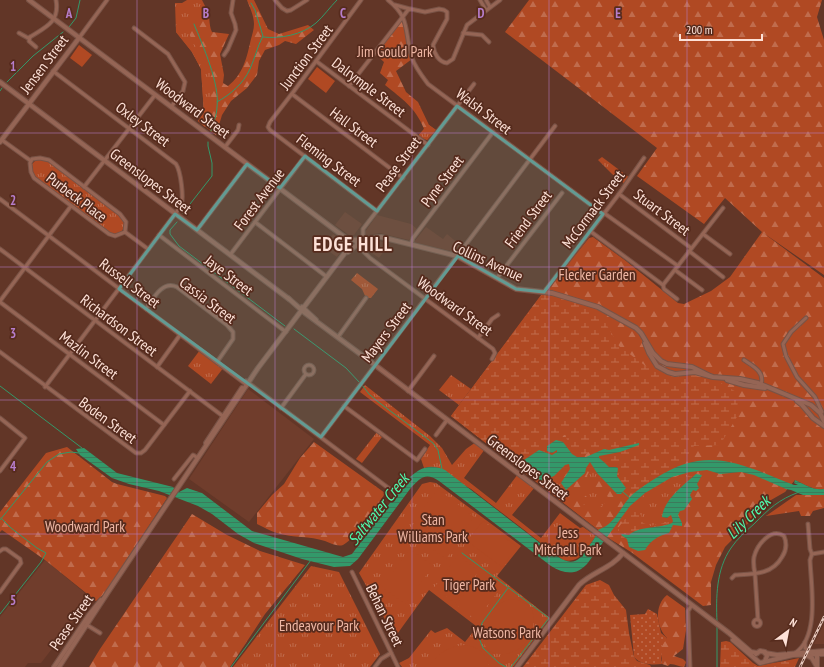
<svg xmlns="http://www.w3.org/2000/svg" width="824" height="667" font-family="'PT Sans Narrow',sans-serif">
<defs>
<pattern id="grass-dots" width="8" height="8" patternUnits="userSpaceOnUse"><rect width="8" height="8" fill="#b04923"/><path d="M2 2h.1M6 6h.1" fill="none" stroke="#c06c4d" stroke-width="1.8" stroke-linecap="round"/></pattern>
<pattern id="forest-firs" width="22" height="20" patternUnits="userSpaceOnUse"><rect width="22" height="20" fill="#b04923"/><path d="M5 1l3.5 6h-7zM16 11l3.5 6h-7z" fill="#c06c4d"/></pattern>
<pattern id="wetland-marsh" width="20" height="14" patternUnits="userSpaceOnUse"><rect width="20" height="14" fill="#b04923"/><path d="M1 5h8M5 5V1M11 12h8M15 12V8" fill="none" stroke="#c06c4d"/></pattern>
<pattern id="park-tufts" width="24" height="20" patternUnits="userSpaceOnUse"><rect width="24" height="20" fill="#b04923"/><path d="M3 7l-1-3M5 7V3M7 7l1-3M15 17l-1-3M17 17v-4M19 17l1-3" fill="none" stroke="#c06c4d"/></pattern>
<pattern id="water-rules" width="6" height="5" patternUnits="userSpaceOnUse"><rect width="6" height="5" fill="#33996a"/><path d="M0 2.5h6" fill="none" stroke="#3c7b5b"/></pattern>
</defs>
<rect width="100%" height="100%" fill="#623627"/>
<!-- built -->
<g fill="#703d2c">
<polygon points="345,212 362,224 354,235 349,235 335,225"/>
<polygon points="377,215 411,224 417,229 409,240 380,233 368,235 365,234 365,232"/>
<polygon points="426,227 443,239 447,234 460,245 455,252 414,242"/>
<polygon points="333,234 346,244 337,257 323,247"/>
<polygon points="374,240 390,243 379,258 361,245 361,242"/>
<polygon points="248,389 314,439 249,522 189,479"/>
<polygon points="45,560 91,598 41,663 28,663 25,667 0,667 0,617"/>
<polygon points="824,624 824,644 814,644"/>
</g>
<!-- grass -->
<path fill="url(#grass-dots)" d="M648,609L657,614L661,633L667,638L661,658L662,664C653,665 641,665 634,657L630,615L645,614Z"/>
<!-- forest -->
<g fill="url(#forest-firs)">
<path d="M247,0H254L268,29L279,34L308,25L314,30L296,44L285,41L279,45L265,50L259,61L257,75L247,88L231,101L222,115L216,135L198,121L204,113L201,69L192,52L176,32L177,3L206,8C211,15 208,24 212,32L229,34L220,54L224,75L223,83L228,86C243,75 247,57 251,39C252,35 254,29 254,24C254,16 250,8 247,0Z"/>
<path d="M529,0H822L817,17L824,40V275L762,232L824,278V489C814,491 804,484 795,480L785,492L771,500L725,547L716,565L711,582V605L703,606L631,552L610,539L451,416L541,295L548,289L589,238L593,237L626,261L678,303L684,304L711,291L730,277L762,232L725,198L704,224L637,176L657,148L505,32Z"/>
<path d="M399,20L405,21L412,59L396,71L406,92L418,102L429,125L436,130L427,140L418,136L424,129C415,107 402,99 385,85L388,80L380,73L384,62L374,53Z"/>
<path d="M314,442L385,493C379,505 355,539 343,545C337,547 331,543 325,541C310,536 293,538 277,533C270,531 264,527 257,524V513L272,495L284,484L300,458Z"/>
<polygon points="67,447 112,482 117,484 165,496 167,498 104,594 96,601 45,560 2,530 0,532 0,512 46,453"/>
<polygon points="796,495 824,495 824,508 813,511 810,516 801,516 799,511 766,516"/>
<polygon points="192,514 227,535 260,551 305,565 265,614 230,667 89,667 100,649"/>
<path d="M667,595L685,608L686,630L683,649L674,656L683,659L686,662L684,667C679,667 676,664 670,664L668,666L662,664L661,647L667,638C656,627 654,605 667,595Z"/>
</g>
<!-- wetland -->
<g fill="url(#wetland-marsh)">
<path d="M544,292L598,310L619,346L647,367L665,377L693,375L721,383L738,393L737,417L720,445L694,446L683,464L668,470L632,494C622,484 611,464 599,458V455L591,451L585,455L575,454L571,449L565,435C545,439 530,453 516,466L451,416Z"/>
<path d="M632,510L641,515V519L655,525L673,521C666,528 653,526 643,529C634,531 633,536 622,534L621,535L627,539L629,547C621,542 618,537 618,528Z"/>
<polygon points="600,580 609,585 614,595 626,610 629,633 634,657 637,661 650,665 651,667 523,667 586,585"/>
<path d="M726,641L730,642L753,663L758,666C772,663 785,661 799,658L795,667H720L721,642Z"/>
</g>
<!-- park -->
<g fill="url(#park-tufts)">
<path d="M187,0H202L206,8L188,28C191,46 205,56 210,72C212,80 212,111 210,119C209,122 206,124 205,127L198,121L204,113L201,69L192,52L176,32L175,3H182Z"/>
<polygon points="429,125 436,130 427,140 418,136 424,129"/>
<polygon points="602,157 630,178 625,184 612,174 598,160"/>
<path d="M43,159L49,162L121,217L125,225C123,232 117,236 110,233L34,177L32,174V164L36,160Z"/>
<polygon points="357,273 378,289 371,298 366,298 362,289 351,280"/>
<polygon points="200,350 224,367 211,384 188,366"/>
<polygon points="451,375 471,389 459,405 439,390"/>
<path d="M365,385L430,436L442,448L452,465L466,449L476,442L485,449L464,478L496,503L518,474L535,487L512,515L541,538L560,513L580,528L583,527L596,536C587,548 581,564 563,560L471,489L430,467L424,468L421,459L430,445L360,392Z"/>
<polygon points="377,432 382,437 362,463 356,459"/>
<polygon points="590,462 600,476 598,479 593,478 589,481 587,476 589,472 587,466"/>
<polygon points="569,464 570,469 561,481 563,486 566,490 563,498 541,481 554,476 565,465"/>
<path d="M683,474L693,477L676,490L663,512L671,515L673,521L660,523L651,526L643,523L641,515L633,510V505C647,491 664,481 683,474Z"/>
<polygon points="430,482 436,483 521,546 497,576 550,618 513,667 402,667 399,663 409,658 431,630 435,633 447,628 465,642 476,628 479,627 476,626 429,590 395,637 359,573 422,484"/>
<polygon points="588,484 594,485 596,493 605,494 609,498 602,506 591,512 585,509 583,502 587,497 583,494 583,488"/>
<polygon points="311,566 339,572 380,654 370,667 233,667"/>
</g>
<!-- garden -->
<g fill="#b04923">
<polygon points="79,45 92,55 82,67 70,58"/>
<polygon points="317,67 335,81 326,93 308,79"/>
<polygon points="438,489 474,517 461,535 424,507"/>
<polygon points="422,513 459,541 446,559 408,531"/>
<polygon points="483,521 517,547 502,567 467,541"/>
<polygon points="410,549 433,566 405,604 382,587"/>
<polygon points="458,555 479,571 455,603 434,588"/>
<polygon points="481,573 501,588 476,620 456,605"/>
<path d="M514,599C520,601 528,603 532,610C536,619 532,638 524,645C512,656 489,660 483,641C478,623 495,600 514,599Z"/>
<path d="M464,645C478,646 487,654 489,667H429C437,654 449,646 464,645Z"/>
</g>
<!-- water -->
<g fill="url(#water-rules)">
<polygon points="556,440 563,442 572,454 577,457 586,457 604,449 609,450 639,443 639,445 620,452 599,456 599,458 604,462 609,467 616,467 618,468 617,476 626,488 621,494 617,494 597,473 590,462 586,468 585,473 566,490 561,483 570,469 569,464 565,465 554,476 541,481 521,465 524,460 539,450 552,455 557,452 557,450 552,453 547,451 547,446"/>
<path d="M84,448L117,473L173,487L179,492L187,488L202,493L252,531L343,557L352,554L407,480C419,468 429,463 445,470L557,556C572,567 580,561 588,547C592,542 596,537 598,530C617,523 620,506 633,494C640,488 648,483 656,478C709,444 742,465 794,485H798L794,483L795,480C804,484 814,491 824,489V495H803L791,490L786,489L754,475L741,472L720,474L707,470L690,472L672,477L645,493L630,506L587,564C576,576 564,574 551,566L439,481C425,471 419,479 410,489L358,559L350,566L334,567L302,559L254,543L238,534L212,514L198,506L159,491L129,484L112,478L80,455L76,449Z"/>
<path d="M696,474L702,475L697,484L699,488L696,491L693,490L690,495L692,499L684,510L680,511L678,515L682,523V526L673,525L669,533C658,536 651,540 645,550L638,551L629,547L627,539L621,535L622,534L629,535C641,525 659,529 672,523L673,521L671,515L667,518L662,517C664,499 684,485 696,474Z"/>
</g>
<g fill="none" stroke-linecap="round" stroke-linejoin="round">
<!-- stream -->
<g stroke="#33996a" stroke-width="1">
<path d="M194,24C203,46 220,84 217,107C217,115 213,123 211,131"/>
<polyline points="69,27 76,18 80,0"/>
<path d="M263,37C280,39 302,35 316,23C323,17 330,7 337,0"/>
<polyline points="7,82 33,56 63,32"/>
<polyline points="0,91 2,88"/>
<path d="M217,102C231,94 243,84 250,69C255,58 257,47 263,36L255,10L251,3"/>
<polyline points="183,213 212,176 212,163 208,146 208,142"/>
<polyline points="177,222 170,230 170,234 179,246 285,326"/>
<polyline points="294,329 346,368 360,383"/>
<polyline points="362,385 369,394 377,401 433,443 438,450 442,469"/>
<polyline points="0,386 82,448"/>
<polyline points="623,492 630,498"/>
<polyline points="0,520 47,462 59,454 71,452 79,453"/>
<polyline points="462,553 549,618 511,667"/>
<polyline points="0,614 41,562 46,553 37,548 11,528 1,518"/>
<path d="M717,622C716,597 716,570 731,548C737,539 746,531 754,524C770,508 778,500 799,492"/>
<polyline points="231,667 311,560"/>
<polyline points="506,667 499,663 483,648 479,638 482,623 508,588"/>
<polyline points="717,667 717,626"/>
</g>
<defs>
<g id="minor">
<polyline points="275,0 282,8 287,11 291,10 307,0"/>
<polyline points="361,0 294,91 270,122 268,127 270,130 377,211"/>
<path d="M388,0C411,18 404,32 412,58C415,67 422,76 428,84L603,214"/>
<polyline points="480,0 486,10"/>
<polyline points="486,0 490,7"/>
<polyline points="395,5 410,9"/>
<polyline points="134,28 168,54 185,82 183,91 171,107"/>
<path d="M19,33L28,38L30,37C46,27 60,22 56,0"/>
<polyline points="463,33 482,35 489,42"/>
<polyline points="30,37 29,41 36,47"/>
<polyline points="79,38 107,0"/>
<polyline points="224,55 228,49 236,30 235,24 231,13 233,0"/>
<polyline points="316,61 428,145"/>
<path d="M349,86L408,10L411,9L425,12L439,9L444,10L447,12V19L433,45C434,54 439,62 447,63L453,59L467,25L500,0"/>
<polyline points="292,94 403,178"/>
<polyline points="2,140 31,161"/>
<polyline points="225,147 238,130 239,125"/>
<polygon points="40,158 49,160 120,214 126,222 125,232 115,236 109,234 34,178 31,172 30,163 32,159"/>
<polyline points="84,187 155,95"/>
<polyline points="619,194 691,248"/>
<polyline points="0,199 247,385"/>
<polyline points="604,213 678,266"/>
<polyline points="255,222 327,277"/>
<polyline points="197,230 247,164"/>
<polyline points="590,231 663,285 664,289 677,299"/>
<polyline points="125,232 148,249"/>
<polyline points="703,234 730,254"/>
<polyline points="159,235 286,332"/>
<polyline points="363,238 363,229 474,84"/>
<polyline points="411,244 413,238 493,132"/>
<polyline points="357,245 370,258 493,349 495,353 492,359"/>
<polyline points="0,249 224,417"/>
<polyline points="689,251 723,277"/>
<polyline points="230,255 305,156"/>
<polyline points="675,270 702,290"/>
<polyline points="497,278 562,193"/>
<polyline points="663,285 723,208"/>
<polyline points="544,292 619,194 644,158"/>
<polyline points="0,301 71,206"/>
<polyline points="0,302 164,425"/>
<path d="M146,309C153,299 162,280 177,287L227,325L233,332V339L217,362"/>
<polyline points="806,318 791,332 783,344 786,356 797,377 815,397 822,412"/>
<polyline points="338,337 366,298"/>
<polyline points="478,338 492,319 498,315"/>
<polyline points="0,352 136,453 141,453 145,450 190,391"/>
<path d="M744,360C753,366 765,372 761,384"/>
<circle cx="309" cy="370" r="5"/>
<polyline points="157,367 180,335"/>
<polyline points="246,381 391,490"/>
<path d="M45,387L181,206C184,198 181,172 176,164L53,71"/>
<polyline points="408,391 434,356"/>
<polyline points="344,406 417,460 425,449"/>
<polyline points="281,408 306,374"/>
<polyline points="0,418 25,438 0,471"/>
<polyline points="436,435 447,420"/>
<polyline points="321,437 555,126"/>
<polyline points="174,479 193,455 198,458"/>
<polyline points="0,551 3,549 6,549 20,559 21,563 0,592"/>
<polyline points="812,554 824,552"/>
<polyline points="352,572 398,667"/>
<path d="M732,578L735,575C753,574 772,575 782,557C786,551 787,543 784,536C771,527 757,545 754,557C753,563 754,569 755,574L758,620"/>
<circle cx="757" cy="623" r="3.5"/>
<polyline points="87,625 100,633"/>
<polyline points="805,642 805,648 810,651"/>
<path d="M795,653C820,637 811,585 810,560L812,554L810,549L808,524"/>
<polyline points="375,667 381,659 391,653"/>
<polyline points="690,667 688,611 692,605"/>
</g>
<g id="tertiary">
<polyline points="29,0 347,239 355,240 381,237 457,256 516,289 552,293 598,307 636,328 641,333 653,353 661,361 667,364 692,367 710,376"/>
<polyline points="0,82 289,299"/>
<polyline points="0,142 79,38"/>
<polyline points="348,252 357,245 357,243 355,240"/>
<polyline points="288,298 305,313 375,365 729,633 751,652 757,653"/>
<polyline points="302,307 316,320"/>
<polyline points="645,343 649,353 657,366 668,372 675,374 695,372 713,377 740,379 758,383 811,405 820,413 824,421"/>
<polyline points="727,380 744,385 765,388"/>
<polyline points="797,401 802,405 813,418 824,426"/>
<polyline points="206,443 242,388"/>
<polyline points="733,640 760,663 793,655 824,654"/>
<polyline points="765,653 777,655 824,651"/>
<polyline points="756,654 760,651 765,652 767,656 765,661"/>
<polyline points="806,655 812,658 816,665"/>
<polyline points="54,667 89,615 101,600"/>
<polyline points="59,667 108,592 258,368 344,254 350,245"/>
<path d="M517,667L579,585C592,572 612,568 623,553"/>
<polyline points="817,667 817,652"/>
</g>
</defs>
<!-- minor casing -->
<use href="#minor" stroke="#795346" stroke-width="5"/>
<!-- tertiary casing -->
<use href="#tertiary" stroke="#795346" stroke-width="6"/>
<!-- minor -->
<use href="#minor" stroke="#956555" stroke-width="3"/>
<!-- tertiary -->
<use href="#tertiary" stroke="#956555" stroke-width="4"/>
<defs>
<polyline id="rail" points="800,667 824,617"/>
</defs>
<!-- rail casing -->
<use href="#rail" stroke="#e8cabf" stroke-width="2.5"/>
<!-- rail -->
<use href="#rail" stroke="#562b1d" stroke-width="1" stroke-dasharray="3" stroke-linecap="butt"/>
</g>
<!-- marked area -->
<path fill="#629b93" fill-opacity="0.2" stroke="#629b93" stroke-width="3" stroke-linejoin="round" d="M457,106L603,214L544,292L516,289L458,256L321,437L119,289L175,214L197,230L247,164L280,188L305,156L377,211Z"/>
<!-- grid -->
<path fill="none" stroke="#b67dca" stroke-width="1" stroke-opacity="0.55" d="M137,0V667M275,0V667M412,0V667M549,0V667M687,0V667M0,133H824M0,267H824M0,400H824M0,534H824"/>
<g text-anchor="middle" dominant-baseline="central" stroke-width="3.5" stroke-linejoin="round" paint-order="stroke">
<!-- park labels -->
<g font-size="15" fill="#efb7a4" stroke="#562b1d">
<text x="395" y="51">Jim Gould Park</text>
<text x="597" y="274">Flecker Garden</text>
<text x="433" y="519">Stan<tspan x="433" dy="17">Williams Park</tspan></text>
<text x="85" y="526">Woodward Park</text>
<text x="568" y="532">Jess<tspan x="568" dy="17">Mitchell Park</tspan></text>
<text x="469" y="584">Tiger Park</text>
<text x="319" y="625">Endeavour Park</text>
<text x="507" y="632">Watsons Park</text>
</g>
<!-- street labels -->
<g font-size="15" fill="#fde1d7" stroke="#562b1d">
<text transform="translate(306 57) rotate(-53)">Junction Street</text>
<text transform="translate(44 64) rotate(-53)">Jensen Street</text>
<text transform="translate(369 87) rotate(37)">Dalrymple Street</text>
<text transform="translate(193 108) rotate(37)">Woodward Street</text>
<text transform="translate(484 111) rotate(37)">Walsh Street</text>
<text transform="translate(143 124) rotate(37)">Oxley Street</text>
<text transform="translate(354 127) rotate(37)">Hall Street</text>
<text transform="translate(329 160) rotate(37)">Fleming Street</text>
<text transform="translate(398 164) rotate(-53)">Pease Street</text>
<text transform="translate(151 181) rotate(37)">Greenslopes Street</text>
<text transform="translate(442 181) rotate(-53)">Pyne Street</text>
<text transform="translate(77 197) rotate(37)">Purbeck Place</text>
<text transform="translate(259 199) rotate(-53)">Forest Avenue</text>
<text transform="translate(593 209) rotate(-53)">McCormack Street</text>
<text transform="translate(662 212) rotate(37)">Stuart Street</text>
<text transform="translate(528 219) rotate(-53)">Friend Street</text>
<text transform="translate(488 261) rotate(25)">Collins Avenue</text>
<text transform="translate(229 275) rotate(37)">Jaye Street</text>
<text transform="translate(130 283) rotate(37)">Russell Street</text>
<text transform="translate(208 300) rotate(37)">Cassia Street</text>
<text transform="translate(455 306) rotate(36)">Woodward Street</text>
<text transform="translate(119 325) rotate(37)">Richardson Street</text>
<text transform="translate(386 332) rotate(-53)">Mayers Street</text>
<text transform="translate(89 355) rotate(37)">Mazlin Street</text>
<text transform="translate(108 420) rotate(36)">Boden Street</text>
<text transform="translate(528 467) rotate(37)">Greenslopes Street</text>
<text transform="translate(385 615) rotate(64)">Behan Street</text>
<text transform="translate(71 622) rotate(-55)">Pease Street</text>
</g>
<!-- water labels -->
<g font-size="16" font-style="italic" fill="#4efbae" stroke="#562b1d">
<text transform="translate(378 509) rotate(-51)">Saltwater Creek</text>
<text transform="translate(748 517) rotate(-44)">Lily Creek</text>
</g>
<!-- district labels -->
<g font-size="19" font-weight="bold" letter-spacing="1" fill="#fde1d7" stroke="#562b1d">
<text x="353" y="244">EDGE HILL</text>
</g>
</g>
<g font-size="13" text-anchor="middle" font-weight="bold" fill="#b67dca" stroke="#562b1d" stroke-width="3.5" stroke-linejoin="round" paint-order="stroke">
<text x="69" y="18">A</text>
<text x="206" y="18">B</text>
<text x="343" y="18">C</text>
<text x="481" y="18">D</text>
<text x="618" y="18">E</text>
<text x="13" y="71">1</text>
<text x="13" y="205">2</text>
<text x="13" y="338">3</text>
<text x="13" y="471">4</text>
<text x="13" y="605">5</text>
</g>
<!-- north arrow -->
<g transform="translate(788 631) rotate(32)" stroke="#562b1d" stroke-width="3" paint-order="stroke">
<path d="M0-3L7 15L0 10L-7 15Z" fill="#fde1d7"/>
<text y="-6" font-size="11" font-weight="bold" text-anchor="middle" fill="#fde1d7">N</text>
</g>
<!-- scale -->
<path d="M680 34v6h82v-6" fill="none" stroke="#fde1d7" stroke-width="2"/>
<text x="686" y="34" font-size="12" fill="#fde1d7" stroke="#562b1d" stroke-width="3" paint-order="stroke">200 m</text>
</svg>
